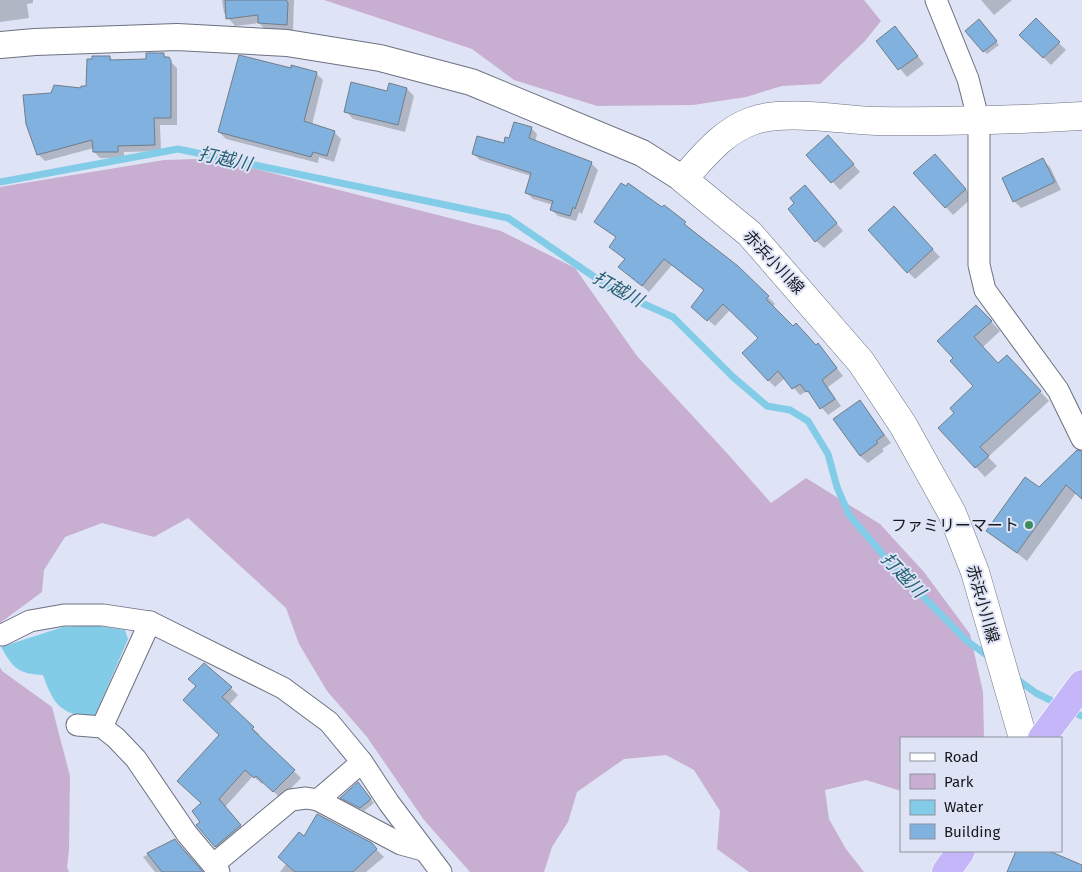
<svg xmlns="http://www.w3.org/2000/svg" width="1082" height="872" font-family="'Fira Sans','Noto Sans JP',sans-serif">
<rect width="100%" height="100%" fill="#dee4f5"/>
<!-- green -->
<g fill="#c8afd1">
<polygon points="324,0 864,0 881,21 865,41 820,84 782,86 746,97 693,105 597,106 514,80 472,49"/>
<polygon points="197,159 236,164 501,231 575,268 637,356 726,452 771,503 806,478 880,524 924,572 970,634 983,692 984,738 901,738 901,791 866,780 825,790 829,819 846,849 864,872 749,872 717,849 720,811 694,770 666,755 624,759 577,792 568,822 552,847 544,872 470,872 424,820 367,737 327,691 299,644 286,608 188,518 154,537 102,523 65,537 44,570 42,592 0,623 0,187 164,160"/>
<polygon points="0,667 2,671 52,707 70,776 69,850 67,867 69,872 0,872"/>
</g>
<!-- water -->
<path fill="#83cce8" d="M92,625L125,630L128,639L94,718C61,714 54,706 43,675C18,674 13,668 1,647L63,627Z"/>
<!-- shadow -->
<g fill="#0003">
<polygon points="0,0 33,0 33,3 27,4 29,18 0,22"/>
<polygon points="222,0 294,0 293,31 266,30 259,23 235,26 224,13"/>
<polygon points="981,0 1012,0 994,15"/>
<polygon points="1036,20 1066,50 1051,65 1021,35"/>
<polygon points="982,24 999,45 987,54 984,51"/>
<polygon points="895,27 924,64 907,77 877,41"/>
<polygon points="163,54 177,68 177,125 160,125 161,151 124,152 124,158 100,158 94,152 94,148 45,161 38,154 52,94 87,87 110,57 113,61 148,60"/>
<polygon points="291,70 316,73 323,80 312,125 334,132 341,139 334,162 319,157 318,163 226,139 219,132"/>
<polygon points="407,89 414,96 405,132 353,119 346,111 388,93"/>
<polygon points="531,128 537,134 535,142 591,163 598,170 582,214 579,212 576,221 558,216 552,210 553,205 533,199 527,193 531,176 480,160 473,154 505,144"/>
<polygon points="836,144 860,172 840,190 808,155"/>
<polygon points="935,155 973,197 953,215 915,173"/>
<polygon points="1043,160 1050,167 1061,190 1021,208 1014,201"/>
<polygon points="812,194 843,231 824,248 816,241 796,203"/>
<polygon points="664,207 738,267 775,304 772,307 793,328 824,352 843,376 828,387 841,406 828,415 807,391 800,395 785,378 775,387 768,380 760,338 730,310 715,326 700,313 705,291 672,265 649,292 627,273 626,260 611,247 617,238 596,221"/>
<polygon points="901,215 940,257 915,279 908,272"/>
<polygon points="985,315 1000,331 983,347 998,365 1016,366 1049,401 988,457 997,466 985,477 939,428 956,413 975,386 952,361"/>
<polygon points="860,401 891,443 882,449 884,451 868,463 860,456"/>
<polygon points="1082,451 1082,500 1076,493 1027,561 988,531"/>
<polygon points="231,688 238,695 229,705 260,735 258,737 301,778 281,799 264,782 262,784 253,776 225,807 247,833 223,854 215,846 202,822 203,803 221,735 185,700"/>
<polygon points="358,783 374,803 364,811 342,798"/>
<polygon points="304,838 371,844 384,857 366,872 280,872 286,864 279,857"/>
<polygon points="175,840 186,852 204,872 155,872 143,857"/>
</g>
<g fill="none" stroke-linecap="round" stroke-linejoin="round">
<!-- stream -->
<g stroke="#83cce8" stroke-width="7">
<polyline points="0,182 178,149 508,218 615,291 673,317 733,377 767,406 790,410 808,421 828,454 837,487 849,515 891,564 967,641 992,659"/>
<polyline points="1014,677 1036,693 1060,705"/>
<polyline points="1069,710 1082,716"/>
</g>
</g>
<!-- building -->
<g fill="#81b1de" stroke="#717d8a">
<polygon points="225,0 286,0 288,3 287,25 258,23 258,15 226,19"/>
<polygon points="1036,18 1060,42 1043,58 1019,35"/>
<polygon points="979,19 997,41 983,52 965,31"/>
<polygon points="895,26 918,56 898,70 876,41"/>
<polygon points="146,53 164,53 164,57 169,57 171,61 171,118 154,118 155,145 118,146 118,152 93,152 92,140 37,155 26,124 23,95 51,93 54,85 81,88 81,86 86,86 87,59 92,59 92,56 110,56 110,60 146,59"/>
<polygon points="239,55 291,68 291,65 317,72 304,121 335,131 327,156 313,152 311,157 218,132"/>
<polygon points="351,82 387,91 389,83 407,88 398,125 344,112"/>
<polygon points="514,122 532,127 529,138 592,162 575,209 573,207 570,216 550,210 553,201 525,193 531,173 472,154 477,136 504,143 505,137 509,138"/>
<polygon points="828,135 854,164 831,183 806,155"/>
<polygon points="935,154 966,189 945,208 913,173"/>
<polygon points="1043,158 1055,182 1013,202 1002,178"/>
<polygon points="621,183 626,186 628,183 662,207 664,205 686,222 684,224 738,266 769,296 766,299 793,326 796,323 816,345 818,343 837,368 822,380 835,399 820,409 808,391 806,392 800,384 792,389 778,371 768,381 742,353 758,338 723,304 707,321 691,307 704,290 664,259 642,286 618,267 625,259 609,247 616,237 594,222"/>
<polygon points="805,185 837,223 815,242 788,209 794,203 790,198"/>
<polygon points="894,206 933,249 907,273 868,230"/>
<polygon points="976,305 992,321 974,337 998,363 1007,355 1041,391 980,447 989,456 975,468 938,428 954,413 950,408 973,386 950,361 953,358 937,341"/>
<polygon points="860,400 884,435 876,441 878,443 860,456 833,419"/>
<polygon points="1077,450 1082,451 1082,499 1066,485 1017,553 986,531 1025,477 1039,487"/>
<polygon points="204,663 232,687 222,697 254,727 252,729 295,770 273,792 256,776 254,778 245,770 219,799 241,825 215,847 196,825 200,822 192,811 201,803 177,781 219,735 183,700 196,686 188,679"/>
<polygon points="358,782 371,799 360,808 340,798"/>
<polygon points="317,814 372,843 377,849 353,872 295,872 278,857 299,832 304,836"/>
<polygon points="175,839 177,842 203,872 162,872 147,853"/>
<polygon points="1016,851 1049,851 1082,865 1082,872 1007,872"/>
</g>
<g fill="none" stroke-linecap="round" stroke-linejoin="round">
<defs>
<g id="minor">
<polyline points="936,0 968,79 979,122 979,265 985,290 1058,390 1082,439"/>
<polyline points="2,635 30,621 64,615 103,615 150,622 283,688 329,722 362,762 389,803 441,872"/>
<polyline points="77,725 102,727 116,738 136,759 187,834 219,872"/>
<polyline points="102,727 150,622"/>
<polyline points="318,800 362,762"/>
<polyline points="214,864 291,800 306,798 318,800 401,844 423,850"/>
</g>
<polyline id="tertiary" points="0,45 35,42 177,37 287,43 380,58 471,82 642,153 683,179"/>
<path id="secondary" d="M1023,738L975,572L952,513L903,425L861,362L750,234L683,179C704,156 722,132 752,121C783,109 842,120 877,121C946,122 1013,120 1082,116"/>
<g id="trunk">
<polyline points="1042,738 1082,684"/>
<polyline points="946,872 961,851"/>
</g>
</defs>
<!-- minor casing -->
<use href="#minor" stroke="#6c7180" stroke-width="23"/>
<!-- tertiary casing -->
<use href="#tertiary" stroke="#6c7180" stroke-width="28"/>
<!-- secondary casing -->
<use href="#secondary" stroke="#6c7180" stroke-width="29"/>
<!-- trunk casing -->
<use href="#trunk" stroke="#fff" stroke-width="29"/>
<!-- minor -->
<use href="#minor" stroke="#fff" stroke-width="21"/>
<!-- tertiary -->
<use href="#tertiary" stroke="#fff" stroke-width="26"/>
<!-- secondary -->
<use href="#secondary" stroke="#fff" stroke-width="28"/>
<!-- trunk -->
<use href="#trunk" stroke="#c4b6f8" stroke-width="28"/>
</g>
<!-- markers -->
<circle fill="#3b8c5c" stroke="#dee4f5" stroke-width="2" cx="1029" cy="525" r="5"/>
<g text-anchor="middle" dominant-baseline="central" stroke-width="4" stroke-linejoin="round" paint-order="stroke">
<!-- street labels -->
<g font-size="16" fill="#16181e" stroke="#dee4f5">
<text transform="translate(774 262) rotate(47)">赤浜小川線</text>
<text transform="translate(983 604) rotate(74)">赤浜小川線</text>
</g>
<!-- poi labels -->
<g font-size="16" fill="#16181e" stroke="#dee4f5" text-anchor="end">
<text x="1019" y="525">ファミリーマート</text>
</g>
<!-- water labels -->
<g font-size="18" font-style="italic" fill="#255f73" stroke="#dee4f5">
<text transform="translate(225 159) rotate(12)">打越川</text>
<text transform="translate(618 289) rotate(29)">打越川</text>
<text transform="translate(903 575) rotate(46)">打越川</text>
</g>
</g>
<!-- legend -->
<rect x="900" y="737" width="162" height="115" fill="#dee4f5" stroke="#8e929f"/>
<rect x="910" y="753" width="25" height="8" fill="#ffffff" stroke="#8e929f"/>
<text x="944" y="762" font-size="15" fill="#16181e">Road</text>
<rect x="910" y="774" width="25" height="15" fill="#c8afd1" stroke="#8e929f"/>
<text x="944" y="787" font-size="15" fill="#16181e">Park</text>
<rect x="910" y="800" width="25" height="15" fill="#83cce8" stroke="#8e929f"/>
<text x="944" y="812" font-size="15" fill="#16181e">Water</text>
<rect x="910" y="824" width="25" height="15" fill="#81b1de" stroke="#8e929f"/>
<text x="944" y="837" font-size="15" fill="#16181e">Building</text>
</svg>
